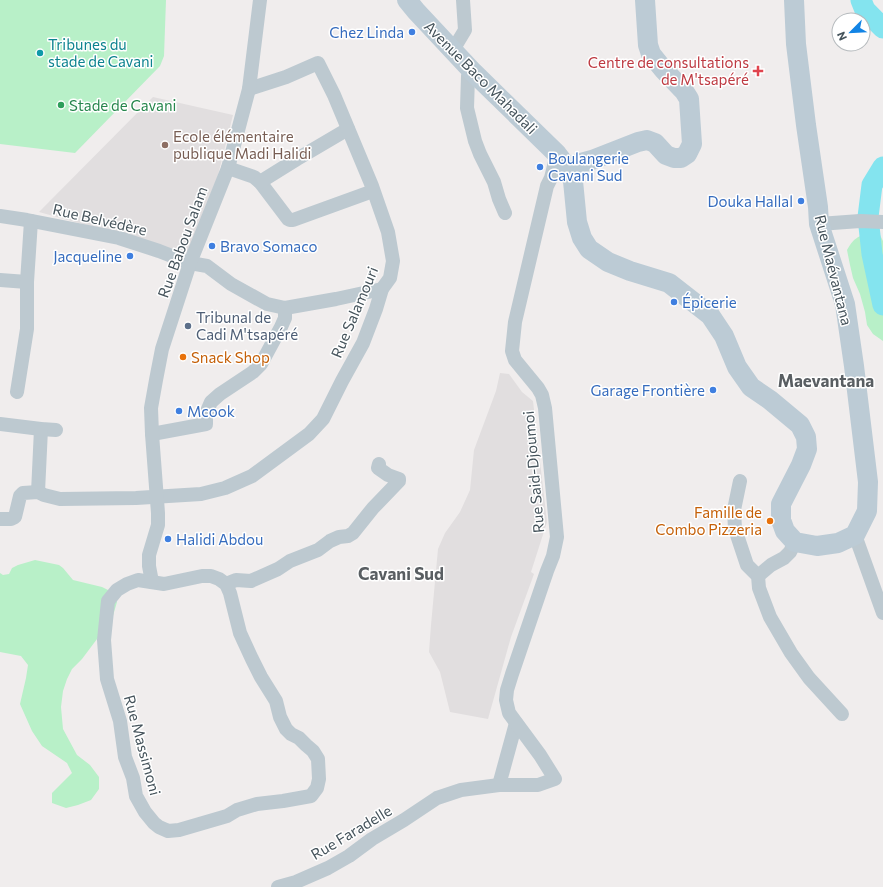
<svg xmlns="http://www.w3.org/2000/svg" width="883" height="887" font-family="Commissioner,sans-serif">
<rect width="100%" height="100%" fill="#f0eded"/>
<!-- education -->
<g fill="#e1dedf">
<polygon points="153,97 233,115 218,175 187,253 39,212"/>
<polygon points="500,373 509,374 522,392 533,401 547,522 531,572 534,574 511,637 488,719 450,712 440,672 429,652 431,625 438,549 445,533 460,512 470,490 474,450 496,391"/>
</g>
<!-- green -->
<g fill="#b8f0c8">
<polygon points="0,0 166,0 164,56 160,66 75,153 0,144"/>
<path d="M870,232L880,235L883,241V341L873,334L867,325L865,312L860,294L853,278L850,265L847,250C854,238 857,237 870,232Z"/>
<polygon points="35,560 59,565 63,568 73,580 102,587 110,591 117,602 112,619 82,659 72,669 67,679 63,691 61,707 63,729 77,755 90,765 99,777 99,789 91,800 78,805 66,808 52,803 52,793 72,773 67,763 42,746 32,731 20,704 26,678 28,665 21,656 0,652 0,573 3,575 9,574 12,568 18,565"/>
</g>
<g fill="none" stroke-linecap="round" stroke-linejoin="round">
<!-- river -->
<g stroke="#84e4ef" stroke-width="21">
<polyline points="861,0 865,10 883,28"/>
<polyline points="883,167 872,185 868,217 872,254 883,305"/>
</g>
<!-- street -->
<g stroke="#bdc9d0" stroke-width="14">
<polyline points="453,50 465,30 463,0"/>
<polyline points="473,72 468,76 467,108 475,141 480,154 494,182 499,199 505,213"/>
<polyline points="228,168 254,177 260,182 288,219 290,220 293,220 373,191"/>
<polyline points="260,182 297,159 348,129"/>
<polyline points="0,216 27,220 119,238 159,251 190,263 207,266 231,284 267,304 285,308 336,299 382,289"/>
<polyline points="819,224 860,221 883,222"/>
<polyline points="0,280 27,282"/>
<polyline points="17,392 27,329 27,282 31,221"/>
<polyline points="0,424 41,429 56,430"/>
<polyline points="152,434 206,424 206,414 208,409 211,402 220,394 253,372 261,364 281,327 285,318 285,308"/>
<polyline points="740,481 734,510 735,529 747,565 758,576 759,588 770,617 791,653 809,678 842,714"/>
<polyline points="38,492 41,429"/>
<polyline points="0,519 11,519 15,517 20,496 23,493 38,492 44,495 60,499 136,498 201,494 225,488 252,476 309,434 323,419 342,381 363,343 376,309 382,289 390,278 393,261 388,232 372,186 334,95 318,63 286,77 249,89"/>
<polyline points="855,535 883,613"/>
<polygon points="202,576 211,576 219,579 226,584 230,593 240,633 252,659 261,677 276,701 280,717 286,729 291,734 299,738 306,745 313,751 318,759 319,779 317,788 311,796 283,801 257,804 237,810 227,816 179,830 168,831 159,827 154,823 145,812 136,796 133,778 125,757 120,721 107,679 104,640 108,601 117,590 127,584 138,580 164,584"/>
<polyline points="758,576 771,565 784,558 790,552 795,542"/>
<polyline points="152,582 149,566 149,555 158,525 158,513 152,434 151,408 156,380 162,349 190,263 228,168 249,89 260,0"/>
<polyline points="226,584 236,580 251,581 278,569 290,561 318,550 330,541 339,537 348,536 353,533 373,508 399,481 399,479 388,475 378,468 379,464"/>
<polyline points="499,785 516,723"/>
<polyline points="278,887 296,882 328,868 349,856 372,839 404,820 437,798 461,790 499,785 538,785 555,779 540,755 509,713 506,700 507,690 512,674 547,571 553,556 557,537 545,408 542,395 538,388 515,360 512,351 515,322 547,186 551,178 557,154"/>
</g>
<!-- secondary -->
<g stroke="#bccbd5" stroke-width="20">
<polyline points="407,0 416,11 473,72 557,154 567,167 573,181 577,222 582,238 589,249 608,262 630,271 669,283 710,315 724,336 737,367 751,387 770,400 800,425 806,437 807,449 801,465 781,504 781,520 785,531 795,542 817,546 838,543 855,535 867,511 868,482 854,366 845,304 819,224 818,207 806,125 796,44 794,0"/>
<polyline points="567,167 592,160 638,142 647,140 655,143 666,155 674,158 681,158 687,154 692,144 689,99 684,91 663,69 651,54 648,45 645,0"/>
</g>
</g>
<!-- markers -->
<g fill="#3f7fe0" stroke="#fff" stroke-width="1.5">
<circle cx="412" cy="32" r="4"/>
<circle cx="540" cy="167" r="4"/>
<circle cx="801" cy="201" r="4"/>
<circle cx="212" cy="246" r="4"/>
<circle cx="130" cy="256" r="4"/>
<circle cx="674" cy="302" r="4"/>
<circle cx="713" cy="390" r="4"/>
<circle cx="179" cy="411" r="4"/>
<circle cx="168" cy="539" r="4"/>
</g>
<circle fill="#0f9aa8" stroke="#fff" stroke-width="1.5" cx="40" cy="53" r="4"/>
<path fill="#e0444e" stroke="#fff" stroke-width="1.5" d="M756 65h4v4h4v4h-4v4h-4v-4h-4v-4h4z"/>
<circle fill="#2e9e5b" stroke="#fff" stroke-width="1.5" cx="61" cy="105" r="4"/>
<circle fill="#8d6e63" stroke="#fff" stroke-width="1.5" cx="165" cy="145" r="4"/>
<circle fill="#5c6f8a" stroke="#fff" stroke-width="1.5" cx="188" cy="326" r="4"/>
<g fill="#e8710a" stroke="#fff" stroke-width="1.5">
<circle cx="183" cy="357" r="4"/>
<circle cx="770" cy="521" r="4"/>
</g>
<g text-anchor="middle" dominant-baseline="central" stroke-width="3" stroke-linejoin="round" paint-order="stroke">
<!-- shop labels -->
<g font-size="15" fill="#366cbe" stroke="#fff" text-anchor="start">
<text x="404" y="32" text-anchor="end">Chez Linda</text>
<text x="548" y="158">Boulangerie<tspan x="548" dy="17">Cavani Sud</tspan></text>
<text x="793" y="201" text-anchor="end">Douka Hallal</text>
<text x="220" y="246">Bravo Somaco</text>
<text x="122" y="256" text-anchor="end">Jacqueline</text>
<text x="682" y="302">Épicerie</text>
<text x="705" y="390" text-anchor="end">Garage Frontière</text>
<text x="187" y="411">Mcook</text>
<text x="176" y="539">Halidi Abdou</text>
</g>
<!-- culture labels -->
<g font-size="15" fill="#0d838f" stroke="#fff" text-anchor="start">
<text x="48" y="44">Tribunes du<tspan x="48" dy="17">stade de Cavani</tspan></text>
</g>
<!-- health labels -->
<g font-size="15" fill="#be3a42" stroke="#fff" text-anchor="end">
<text x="749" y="62">Centre de consultations<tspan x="749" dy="17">de M'tsapéré</tspan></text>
</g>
<!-- street labels -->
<g font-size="15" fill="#45535b" stroke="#fff">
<text transform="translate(481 77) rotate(45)">Avenue Baco Mahadali</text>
<text transform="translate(100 219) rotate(13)">Rue Belvédère</text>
<text transform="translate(182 242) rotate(-70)">Rue Babou Salam</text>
<text transform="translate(834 270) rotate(76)">Rue Maévantana</text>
<text transform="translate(354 312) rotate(-67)">Rue Salamouri</text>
<text transform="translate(533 472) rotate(-95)">Rue Said-Djoumoi</text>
<text transform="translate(143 745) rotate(75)">Rue Massimoni</text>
<text transform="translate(351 832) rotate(-31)">Rue Faradelle</text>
</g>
<!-- leisure labels -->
<g font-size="15" fill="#27864d" stroke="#fff" text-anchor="start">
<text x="69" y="105">Stade de Cavani</text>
</g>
<!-- education labels -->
<g font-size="15" fill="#785e54" stroke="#fff" text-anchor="start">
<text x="173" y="136">Ecole élémentaire<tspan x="173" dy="17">publique Madi Halidi</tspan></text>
</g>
<!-- service labels -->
<g font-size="15" fill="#4e5e75" stroke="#fff" text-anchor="start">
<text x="196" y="317">Tribunal de<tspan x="196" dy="17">Cadi M'tsapéré</tspan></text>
</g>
<!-- food labels -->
<g font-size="15" fill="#c56008" stroke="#fff" text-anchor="start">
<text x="191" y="357">Snack Shop</text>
<text x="762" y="512" text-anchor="end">Famille de<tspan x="762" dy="17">Combo Pizzeria</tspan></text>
</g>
<!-- quarter labels -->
<g font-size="17" font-weight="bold" fill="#595e62" stroke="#fff">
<text x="826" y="380">Maevantana</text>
<text x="401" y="573">Cavani Sud</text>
</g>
</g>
<!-- north arrow -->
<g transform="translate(851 32) rotate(246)"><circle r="19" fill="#ffffff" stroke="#b5babd"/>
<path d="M0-3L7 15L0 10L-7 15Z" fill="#1284e5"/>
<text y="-6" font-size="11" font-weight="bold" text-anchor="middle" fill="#45535b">N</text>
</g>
</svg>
